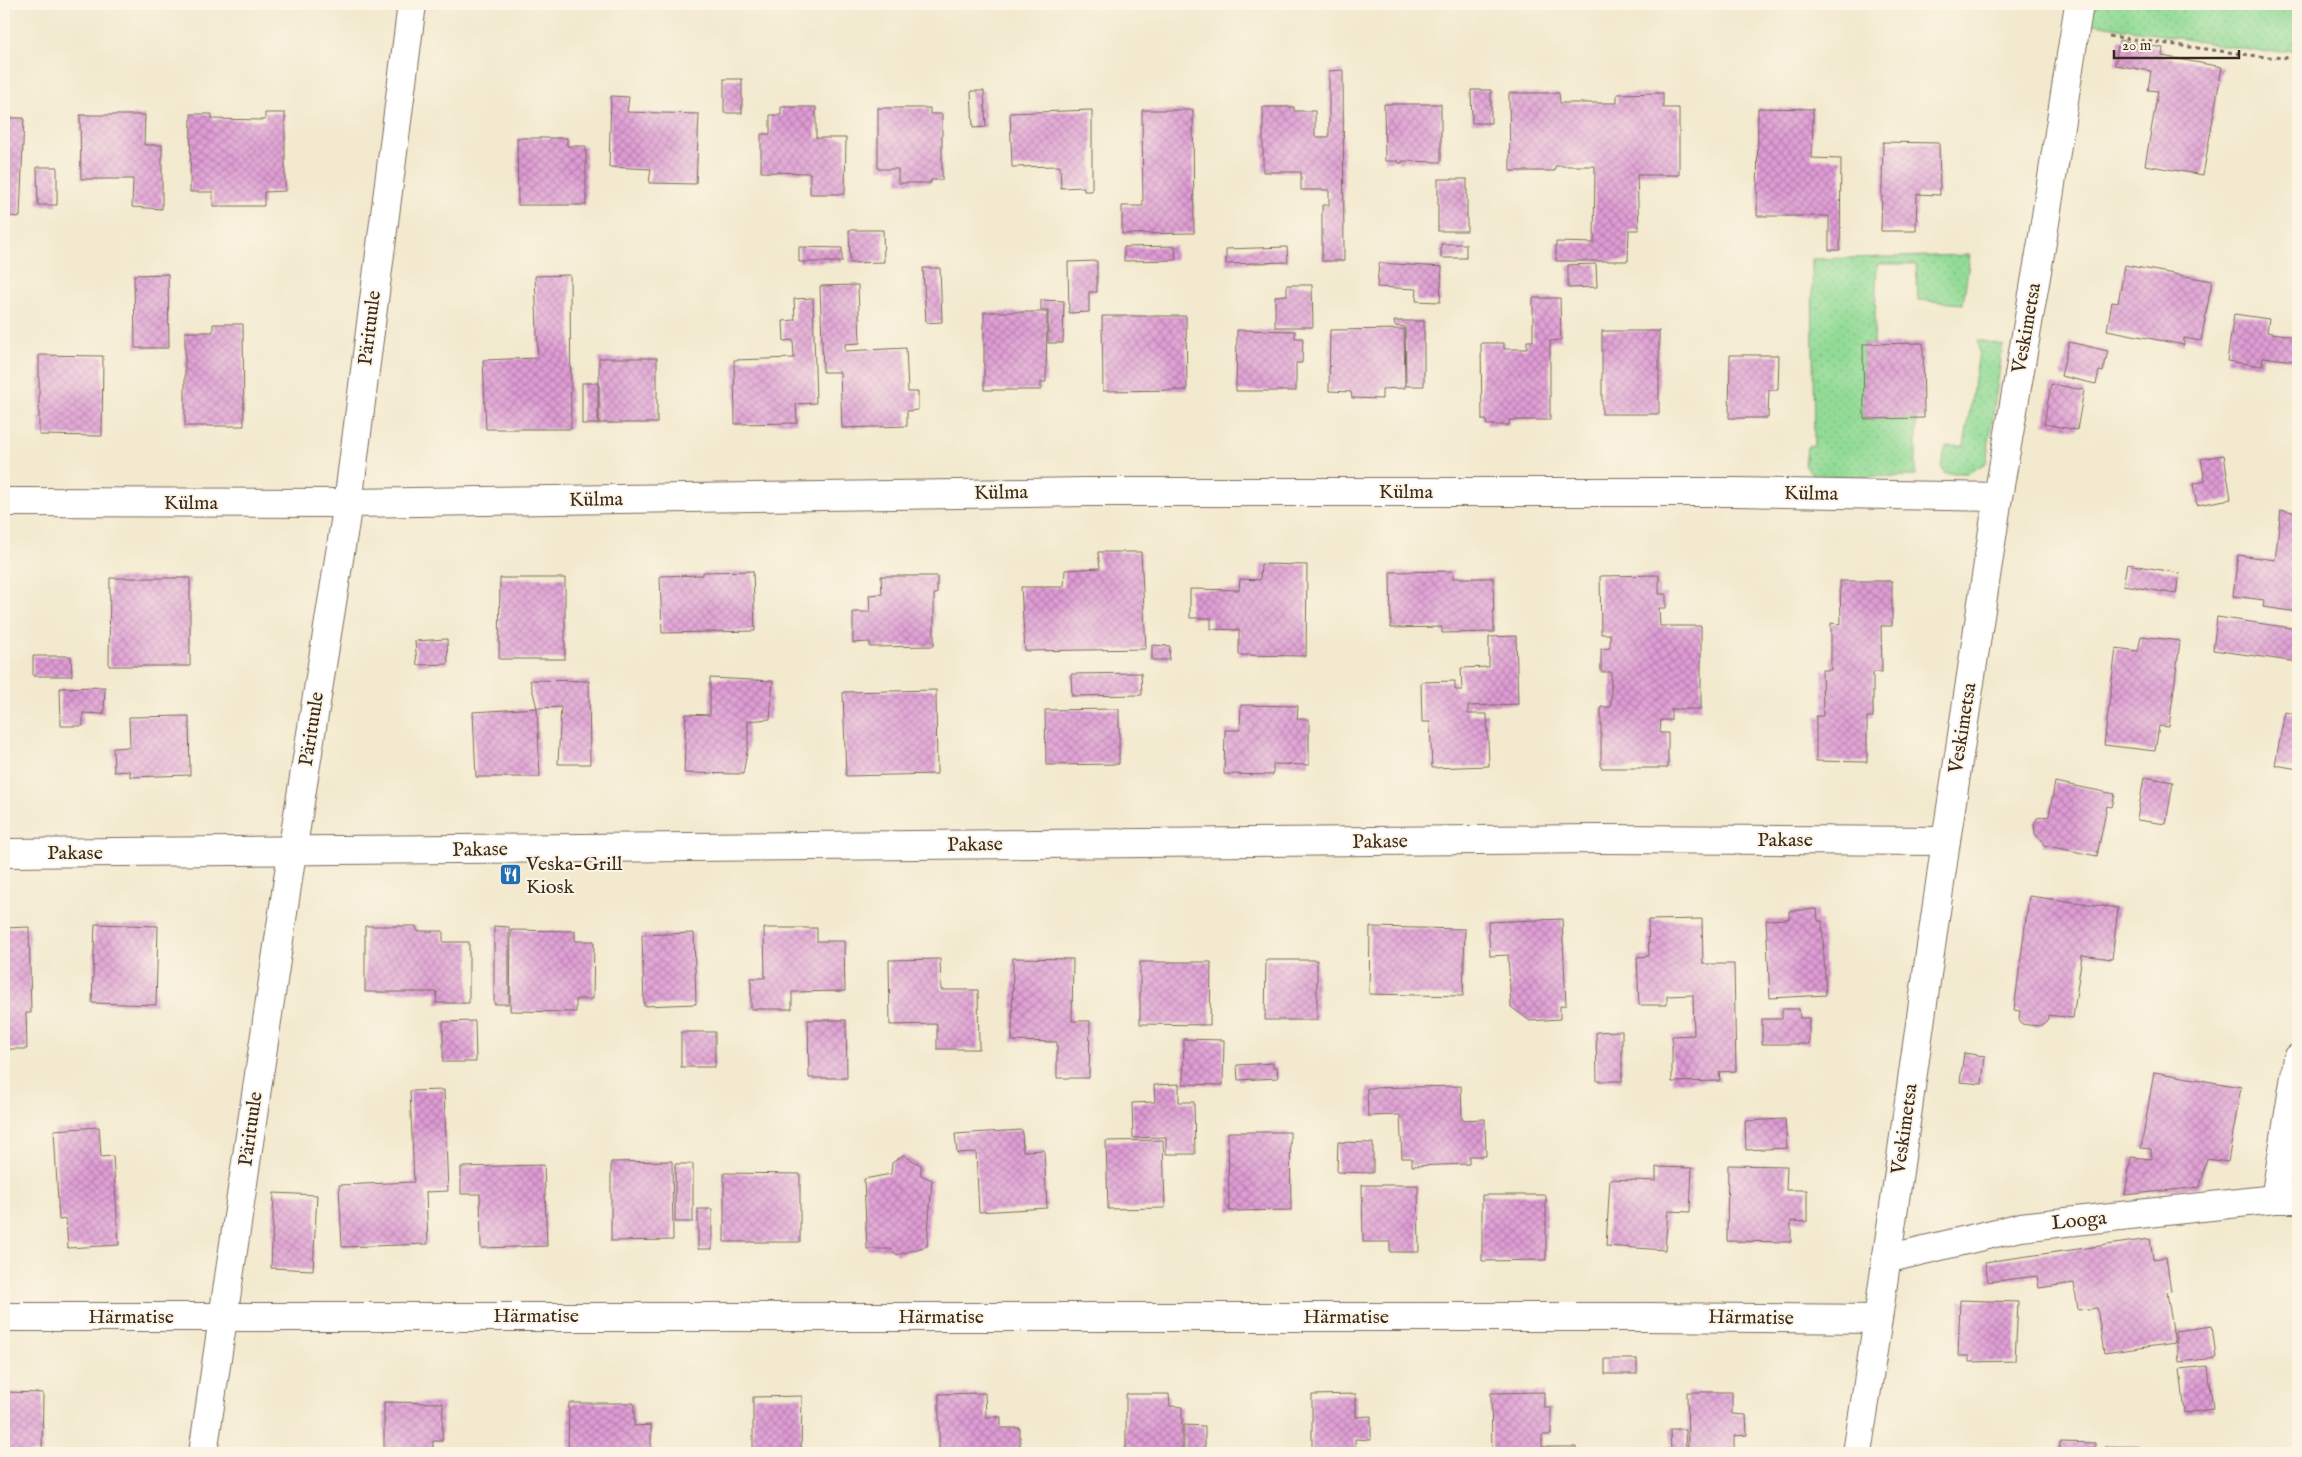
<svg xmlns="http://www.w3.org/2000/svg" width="2302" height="1457" font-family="'IM FELL English',serif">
<defs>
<pattern id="grass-dots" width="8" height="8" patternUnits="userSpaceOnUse" patternTransform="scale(1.25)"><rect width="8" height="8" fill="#92db96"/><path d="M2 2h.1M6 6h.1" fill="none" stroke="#7fbc81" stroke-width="1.8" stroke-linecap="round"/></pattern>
<pattern id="building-cross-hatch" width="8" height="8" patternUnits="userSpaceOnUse" patternTransform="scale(1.25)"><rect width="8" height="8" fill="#df9cd5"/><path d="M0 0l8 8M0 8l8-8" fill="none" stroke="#b67fac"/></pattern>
</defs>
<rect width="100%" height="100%" fill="#fcf5e5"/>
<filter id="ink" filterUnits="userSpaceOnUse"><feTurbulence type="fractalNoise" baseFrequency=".02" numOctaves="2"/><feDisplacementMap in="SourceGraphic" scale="10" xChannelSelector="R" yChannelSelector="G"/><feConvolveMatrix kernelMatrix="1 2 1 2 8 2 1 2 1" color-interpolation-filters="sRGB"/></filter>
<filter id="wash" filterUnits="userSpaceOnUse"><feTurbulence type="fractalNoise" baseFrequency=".0096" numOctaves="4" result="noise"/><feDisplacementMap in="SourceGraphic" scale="20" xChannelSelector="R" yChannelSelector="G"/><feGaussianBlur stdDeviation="1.12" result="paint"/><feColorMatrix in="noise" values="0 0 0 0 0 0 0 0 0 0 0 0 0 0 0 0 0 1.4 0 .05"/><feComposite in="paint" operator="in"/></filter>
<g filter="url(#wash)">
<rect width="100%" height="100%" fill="#f2e9ce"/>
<!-- grass -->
<g fill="url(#grass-dots)" stroke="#66825a">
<polygon points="2099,4 2298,4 2298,50 2262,52 2089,23 2092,12"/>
<polygon points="1970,255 1963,304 1918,300 1916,264 1877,264 1874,344 1863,344 1864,419 1916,418 1916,476 1815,477 1805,466 1807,447 1814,446 1812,259"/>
<polygon points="1978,340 2003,345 1986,463 1968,473 1944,473 1941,466 1946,446 1964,446 1979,353"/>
</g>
<g id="blocks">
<!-- building -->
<g fill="url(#building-cross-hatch)">
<polygon points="2119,40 2163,48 2162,56 2222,67 2203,175 2145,165 2158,91 2148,90 2151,71 2115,65"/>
<polygon points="1343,70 1344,261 1322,261 1322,205 1329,205 1329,190 1301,190 1301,172 1263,172 1263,107 1294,107 1294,111 1315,111 1315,137 1329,137 1329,71"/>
<rect x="724" y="79" width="18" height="34"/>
<polygon points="1471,90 1491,90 1491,123 1472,123"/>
<polygon points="971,91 984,91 986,127 973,128"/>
<polygon points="1509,93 1559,93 1560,103 1617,103 1617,94 1663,93 1663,108 1679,108 1679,175 1637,175 1639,230 1629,230 1628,261 1556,261 1556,242 1594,243 1595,166 1555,166 1555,171 1510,171"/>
<polygon points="611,96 629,97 627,112 699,114 696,184 649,183 651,169 609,167"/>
<polygon points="1384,104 1441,104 1441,162 1402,161 1402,163 1399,163 1398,161 1385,161"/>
<polygon points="781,107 816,107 816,138 846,138 845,194 810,194 810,173 761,172 761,134 770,134 770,115 781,115"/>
<polygon points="878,108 930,108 930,114 942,114 942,180 931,180 931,183 898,183 898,169 878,169"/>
<polygon points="1758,108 1813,109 1812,158 1841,159 1840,250 1829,250 1829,216 1757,216"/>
<polygon points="1092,110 1092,191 1084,191 1084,187 1061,188 1060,166 1012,167 1010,113"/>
<polygon points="1142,110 1193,110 1194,233 1122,234 1122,206 1143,206"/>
<polygon points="265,113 285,113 285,191 264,192 264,206 213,206 213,192 190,192 191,114 212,114 212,119 265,120"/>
<polygon points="80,115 145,115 144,145 162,145 162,209 132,207 133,179 81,179"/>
<polygon points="4,118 24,118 20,217 4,216"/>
<polygon points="517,138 567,138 567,146 586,146 586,205 518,205"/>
<polygon points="1883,142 1939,143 1940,195 1917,194 1916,231 1881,231"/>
<polygon points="37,167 57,167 57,205 38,205"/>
<rect x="1438" y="179" width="29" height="52"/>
<polygon points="849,230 883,230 884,262 850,263"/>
<rect x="1441" y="244" width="25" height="14"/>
<polygon points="1175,246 1176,260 1124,261 1124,247"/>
<polygon points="799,247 842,248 842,262 799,262"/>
<polygon points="1287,247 1288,262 1226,264 1226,249"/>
<polygon points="1097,261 1097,292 1089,292 1089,312 1069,313 1068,262"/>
<polygon points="1379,263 1442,267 1440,302 1416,301 1417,289 1377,287"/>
<polygon points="1596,264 1597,287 1568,288 1568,265"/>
<polygon points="2125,265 2212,281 2201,341 2184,338 2184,345 2107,330 2112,302 2118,303"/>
<polygon points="923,268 940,268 942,322 926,323"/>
<polygon points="168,274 169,348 135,348 134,275"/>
<polygon points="570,275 571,429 486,429 483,360 538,358 535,276"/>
<polygon points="858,285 860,343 845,344 845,351 906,348 908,392 918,392 918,410 907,411 907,426 842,428 840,372 823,372 820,286"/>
<polygon points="1287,285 1312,285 1313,327 1275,327 1275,296 1287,295"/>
<polygon points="813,298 816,403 796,404 797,423 735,424 734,360 794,358 793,340 784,341 783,321 795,320 794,299"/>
<polygon points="1533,298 1560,298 1561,340 1550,341 1550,420 1509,420 1509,425 1487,425 1486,420 1482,420 1481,343 1504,343 1504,349 1527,349 1527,341 1533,341"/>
<polygon points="1041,300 1064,301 1063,343 1048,343 1048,310 1041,310"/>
<polygon points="984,312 1047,312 1046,382 1041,382 1041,390 984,390"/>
<polygon points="2234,314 2269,319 2267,332 2297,337 2294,361 2263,357 2262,366 2227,361"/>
<polygon points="1102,316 1186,316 1187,390 1103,391"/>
<polygon points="1394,321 1424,321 1424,386 1406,386 1405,327 1395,326"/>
<polygon points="213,324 243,324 244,426 185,426 185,332 213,332"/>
<polygon points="1404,329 1405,388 1382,389 1382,399 1352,398 1351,392 1329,391 1330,330"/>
<polygon points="1237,330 1295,331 1295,338 1303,338 1302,363 1296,363 1296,391 1236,391"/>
<rect x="1602" y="331" width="57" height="83"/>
<polygon points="2069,342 2108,351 2103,372 2099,371 2096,384 2061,376"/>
<polygon points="1923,343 1924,418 1864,419 1863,344"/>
<polygon points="39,355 103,356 102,436 39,435"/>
<polygon points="1730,355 1779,355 1778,390 1769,390 1768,418 1729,418"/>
<rect x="599" y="358" width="58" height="65"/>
<rect x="582" y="383" width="16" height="41"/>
<polygon points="2051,384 2084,390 2077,430 2044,424"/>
<polygon points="2224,455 2231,499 2197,505 2193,484 2205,481 2201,459"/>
<polygon points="2281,510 2298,513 2298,612 2263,607 2264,600 2233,596 2238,555 2275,560"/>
<polygon points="1098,552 1141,552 1146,649 1025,651 1021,587 1064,587 1065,570 1100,568"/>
<polygon points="1261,564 1307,565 1306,656 1239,655 1239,630 1211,629 1211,618 1190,618 1190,589 1239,590 1240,579 1260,580"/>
<polygon points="2127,564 2179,573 2176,594 2123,585"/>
<polygon points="753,571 755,631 662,633 660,576 703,575 703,572"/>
<polygon points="1453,571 1453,578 1493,578 1494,632 1442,633 1442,627 1391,628 1390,572"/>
<polygon points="1659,575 1659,594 1666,594 1666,608 1659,608 1660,626 1701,626 1701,709 1671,709 1671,720 1661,720 1660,733 1668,733 1668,768 1601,768 1601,707 1611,707 1611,672 1601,672 1601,649 1610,648 1610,634 1601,634 1600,576"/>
<polygon points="881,576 937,576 937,594 934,594 934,646 870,647 870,642 853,643 853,612 870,612 869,595 882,594"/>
<polygon points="110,578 190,578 190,666 109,666"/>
<polygon points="500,578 565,578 565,659 499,659"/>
<polygon points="1840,581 1892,581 1892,626 1881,626 1882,672 1873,672 1873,717 1867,717 1867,762 1816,761 1816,716 1823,716 1822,670 1831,670 1831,623 1841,624"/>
<polygon points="2217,617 2298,629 2298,662 2213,650"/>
<polygon points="1516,636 1518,704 1468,706 1468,714 1487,714 1489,766 1432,768 1430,722 1422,722 1421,682 1455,681 1455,690 1462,690 1461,668 1489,667 1489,637"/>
<polygon points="2141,636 2180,641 2169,727 2159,726 2155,751 2104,745 2116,648 2138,651"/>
<polygon points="447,639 448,664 417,665 415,641"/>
<polygon points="1152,645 1170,646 1169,660 1152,660"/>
<polygon points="33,656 71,656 72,676 33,676"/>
<polygon points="1141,673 1142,695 1072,696 1071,674"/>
<polygon points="710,678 773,681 770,719 748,721 748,746 743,774 684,773 686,714 710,715"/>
<polygon points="530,680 589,681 590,764 558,764 561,707 537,708 540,777 476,777 473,712 537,708"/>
<polygon points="105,687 104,714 83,713 83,726 61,726 60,688"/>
<polygon points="936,690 937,774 846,776 843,692"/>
<polygon points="1241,705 1298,706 1297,719 1309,719 1309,765 1273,764 1273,775 1224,774 1225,730 1240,730"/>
<polygon points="1119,709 1119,764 1046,765 1045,710"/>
<polygon points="2285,712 2298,715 2298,769 2275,765"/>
<polygon points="189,716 190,775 130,777 130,771 114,772 113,748 130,747 129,717"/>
<polygon points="2144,777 2173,782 2166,824 2137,820"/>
<polygon points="2055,782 2115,794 2112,807 2107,806 2097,856 2043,845 2043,841 2035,834 2034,824 2037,818 2049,816"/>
<polygon points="2029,896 2118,908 2112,959 2082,955 2073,1018 2048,1015 2048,1019 2042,1025 2036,1026 2022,1024 2019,1019 2020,1011 2014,1010"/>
<polygon points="1817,909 1818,921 1822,921 1826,995 1770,998 1766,920 1789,919 1789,911"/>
<polygon points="1562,919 1566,1005 1560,1006 1560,1019 1530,1021 1511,1007 1508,955 1490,956 1488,922"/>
<polygon points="1702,919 1703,964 1734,964 1736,1071 1719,1072 1720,1081 1672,1082 1672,1036 1694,1035 1693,995 1667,996 1667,1005 1639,1005 1637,957 1649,956 1648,920"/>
<polygon points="95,924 158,926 156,1005 92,1003"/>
<polygon points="365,926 416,926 417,931 443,931 443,942 469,942 469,1003 436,1003 437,992 365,992"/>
<polygon points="494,926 509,927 509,1004 494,1004"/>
<polygon points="29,927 31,1013 26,1013 27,1049 4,1049 4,928"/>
<polygon points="1370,927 1465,929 1463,996 1369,994"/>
<polygon points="764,928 817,928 817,941 844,941 845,991 792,992 792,1009 751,1009 751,978 765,978"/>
<polygon points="511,930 575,931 575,941 594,941 593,999 576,999 576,1012 510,1011"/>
<polygon points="694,933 696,1004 644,1006 642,935"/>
<polygon points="1013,958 1073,959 1072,1021 1090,1021 1089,1078 1057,1078 1057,1042 1012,1041"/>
<polygon points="940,959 941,990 978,990 979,1049 937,1049 937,1024 890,1025 889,960"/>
<polygon points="1266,960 1317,960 1317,1020 1265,1020"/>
<polygon points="1140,962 1211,962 1210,1025 1140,1024"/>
<polygon points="1782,1009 1799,1009 1800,1018 1809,1018 1809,1044 1762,1044 1762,1019 1782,1019"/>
<polygon points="808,1020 846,1020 847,1078 809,1078"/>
<polygon points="475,1021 476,1062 443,1062 443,1022"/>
<polygon points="1622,1031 1622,1081 1597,1081 1596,1032"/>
<rect x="681" y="1032" width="34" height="35"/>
<polygon points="1184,1039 1224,1040 1223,1085 1183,1084"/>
<polygon points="1964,1053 1985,1056 1982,1084 1960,1082"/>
<polygon points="1273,1063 1273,1067 1277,1067 1278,1078 1238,1080 1237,1065"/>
<polygon points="2154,1072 2241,1087 2228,1162 2207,1159 2200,1187 2125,1195 2131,1157 2151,1159 2151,1149 2141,1148"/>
<polygon points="1179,1084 1179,1102 1194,1102 1195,1154 1166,1154 1166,1137 1133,1138 1132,1103 1155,1102 1154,1085"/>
<polygon points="1461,1086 1462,1120 1485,1119 1486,1156 1469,1156 1469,1164 1412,1166 1412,1158 1402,1158 1400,1115 1368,1116 1367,1088"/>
<polygon points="444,1090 448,1191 426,1192 428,1244 342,1247 339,1185 414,1182 410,1091"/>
<polygon points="1785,1119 1787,1148 1746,1150 1745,1121"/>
<polygon points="99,1127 101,1157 113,1156 119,1245 68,1248 66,1219 59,1220 54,1130"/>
<polygon points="1022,1130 1023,1151 1044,1150 1047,1208 979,1212 976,1152 957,1153 955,1134"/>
<polygon points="1228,1132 1290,1132 1291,1210 1229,1211"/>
<polygon points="1163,1140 1165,1208 1108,1209 1106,1141"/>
<polygon points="1338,1142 1373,1143 1373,1173 1337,1172"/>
<polygon points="903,1155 921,1165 921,1175 932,1180 927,1246 897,1255 891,1249 867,1249 864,1179 891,1174 892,1163"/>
<polygon points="672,1161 673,1240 611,1241 611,1162"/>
<rect x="675" y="1164" width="18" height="58"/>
<polygon points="544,1165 547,1246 481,1248 480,1194 461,1194 461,1167"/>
<polygon points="1728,1165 1787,1166 1786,1190 1807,1190 1807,1222 1791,1221 1791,1242 1727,1241"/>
<polygon points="1656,1167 1692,1168 1690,1212 1668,1211 1665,1250 1606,1246 1610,1179 1656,1181"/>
<polygon points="724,1173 800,1174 800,1242 724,1242"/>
<polygon points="1362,1185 1418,1185 1419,1252 1390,1252 1390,1242 1363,1242"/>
<polygon points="274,1193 317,1195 313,1270 271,1268"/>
<polygon points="1482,1195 1546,1195 1546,1260 1482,1261"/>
<rect x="698" y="1209" width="14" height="40"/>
<polygon points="2150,1239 2153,1259 2166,1257 2171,1291 2167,1292 2175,1343 2104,1353 2097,1308 2078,1310 2074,1283 2039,1288 2037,1276 1988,1282 1985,1262"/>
<polygon points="1960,1300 2018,1302 2015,1361 1969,1362 1969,1356 1958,1356"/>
<polygon points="2212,1326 2216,1358 2179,1362 2175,1331"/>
<rect x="1605" y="1359" width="32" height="15"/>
<polygon points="2208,1366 2213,1409 2185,1413 2180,1369"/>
<polygon points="4,1392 43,1393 42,1453 4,1453"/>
<polygon points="1544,1392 1544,1408 1551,1408 1551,1435 1542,1435 1542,1447 1576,1447 1576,1453 1492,1453 1491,1393"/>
<polygon points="1687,1392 1732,1392 1732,1414 1746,1415 1747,1435 1734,1436 1734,1451 1688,1452"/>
<polygon points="985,1393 986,1417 1001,1417 1001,1428 1020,1428 1020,1453 939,1453 939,1394"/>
<polygon points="1126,1394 1169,1394 1170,1406 1182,1407 1182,1453 1126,1453"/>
<polygon points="1356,1394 1356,1417 1371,1416 1371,1440 1355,1439 1356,1453 1312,1453 1312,1395"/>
<polygon points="802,1396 801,1453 753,1453 753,1397"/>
<polygon points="384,1402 443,1403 442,1441 433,1441 433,1453 384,1453"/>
<polygon points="569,1403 634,1403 634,1426 651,1425 651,1453 568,1453"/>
<polygon points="1184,1425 1205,1426 1205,1453 1184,1453"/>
<polygon points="1670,1429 1685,1429 1686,1452 1653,1453 1653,1450 1671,1449"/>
<polygon points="2060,1442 2095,1443 2095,1453 2059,1453"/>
<polygon points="2106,1446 2140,1447 2140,1453 2105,1453"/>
</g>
</g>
</g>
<g filter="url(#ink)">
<use href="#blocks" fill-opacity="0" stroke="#7b6d5c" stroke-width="1"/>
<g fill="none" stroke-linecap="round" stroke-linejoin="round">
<defs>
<g id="minor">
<polyline points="4,502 348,503 1086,492 1736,492 1998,497"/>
<polyline points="4,853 1599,839 1946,841"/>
<polyline points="2275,1199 2298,1058"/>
<polyline points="1886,1259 2021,1227 2275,1199 2298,1199"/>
<polyline points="4,1317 1646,1317 1878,1319"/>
<polyline points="203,1453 292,852 348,503 412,4"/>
<polyline points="1857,1453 1878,1319 1946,841 1998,497 2042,242 2079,4"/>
</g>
</defs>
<!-- minor casing -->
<use href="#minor" stroke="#7b6d5c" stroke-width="30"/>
<!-- path -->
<polyline stroke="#7b6d5c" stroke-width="3" stroke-dasharray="4 4" stroke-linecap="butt" points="2109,36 2265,57 2298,58"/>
<!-- minor -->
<use href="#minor" stroke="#fff" stroke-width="28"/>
</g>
</g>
<!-- icons -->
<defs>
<symbol id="restaurant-square" viewBox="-11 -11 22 22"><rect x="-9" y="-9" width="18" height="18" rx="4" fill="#1f6fb2" stroke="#fcf5e5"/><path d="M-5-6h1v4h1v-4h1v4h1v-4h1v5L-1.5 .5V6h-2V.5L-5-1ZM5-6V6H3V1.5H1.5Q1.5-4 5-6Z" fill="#fff"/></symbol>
</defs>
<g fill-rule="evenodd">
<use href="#restaurant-square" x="498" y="862" width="25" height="25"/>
</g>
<g text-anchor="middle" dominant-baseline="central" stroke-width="4" stroke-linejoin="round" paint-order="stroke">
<!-- street labels -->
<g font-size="20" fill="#3b2a1e" stroke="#fcf5e5">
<text transform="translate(370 328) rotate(-83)">Pärituule</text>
<text transform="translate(2027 328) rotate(-80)">Veskimetsa</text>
<text x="1406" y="492">Külma</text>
<text transform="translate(1001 493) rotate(-1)">Külma</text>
<text transform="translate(1811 494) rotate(1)">Külma</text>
<text transform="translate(596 500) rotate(-1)">Külma</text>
<text x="191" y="503">Külma</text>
<text transform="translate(1963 728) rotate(-81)">Veskimetsa</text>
<text transform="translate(312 729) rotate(-81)">Pärituule</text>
<text x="1785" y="840">Pakase</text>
<text transform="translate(1380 842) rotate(-1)">Pakase</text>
<text transform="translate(975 845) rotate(-1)">Pakase</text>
<text transform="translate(480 850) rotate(-1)">Pakase</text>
<text x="75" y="853">Pakase</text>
<text transform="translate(251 1129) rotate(-82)">Pärituule</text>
<text transform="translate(1905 1129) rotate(-82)">Veskimetsa</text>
<text transform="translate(2079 1221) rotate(-6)">Looga</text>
<text x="536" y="1316">Härmatise</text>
<text x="131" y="1317">Härmatise</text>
<text x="941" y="1317">Härmatise</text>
<text x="1346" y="1317">Härmatise</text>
<text transform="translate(1751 1318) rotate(1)">Härmatise</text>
</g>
<!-- poi labels -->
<g font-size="20" fill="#3b2a1e" stroke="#fcf5e5" text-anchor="start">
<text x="526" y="864">Veska-Grill<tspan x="526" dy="23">Kiosk</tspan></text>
</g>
</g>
<!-- margin -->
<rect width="2302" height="1457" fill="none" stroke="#fcf5e5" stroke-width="20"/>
<!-- scale -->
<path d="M2114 50v8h125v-8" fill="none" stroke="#3b2a1e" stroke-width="2.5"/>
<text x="2122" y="50" font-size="15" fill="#3b2a1e" stroke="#fcf5e5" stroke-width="4" paint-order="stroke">20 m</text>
</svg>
